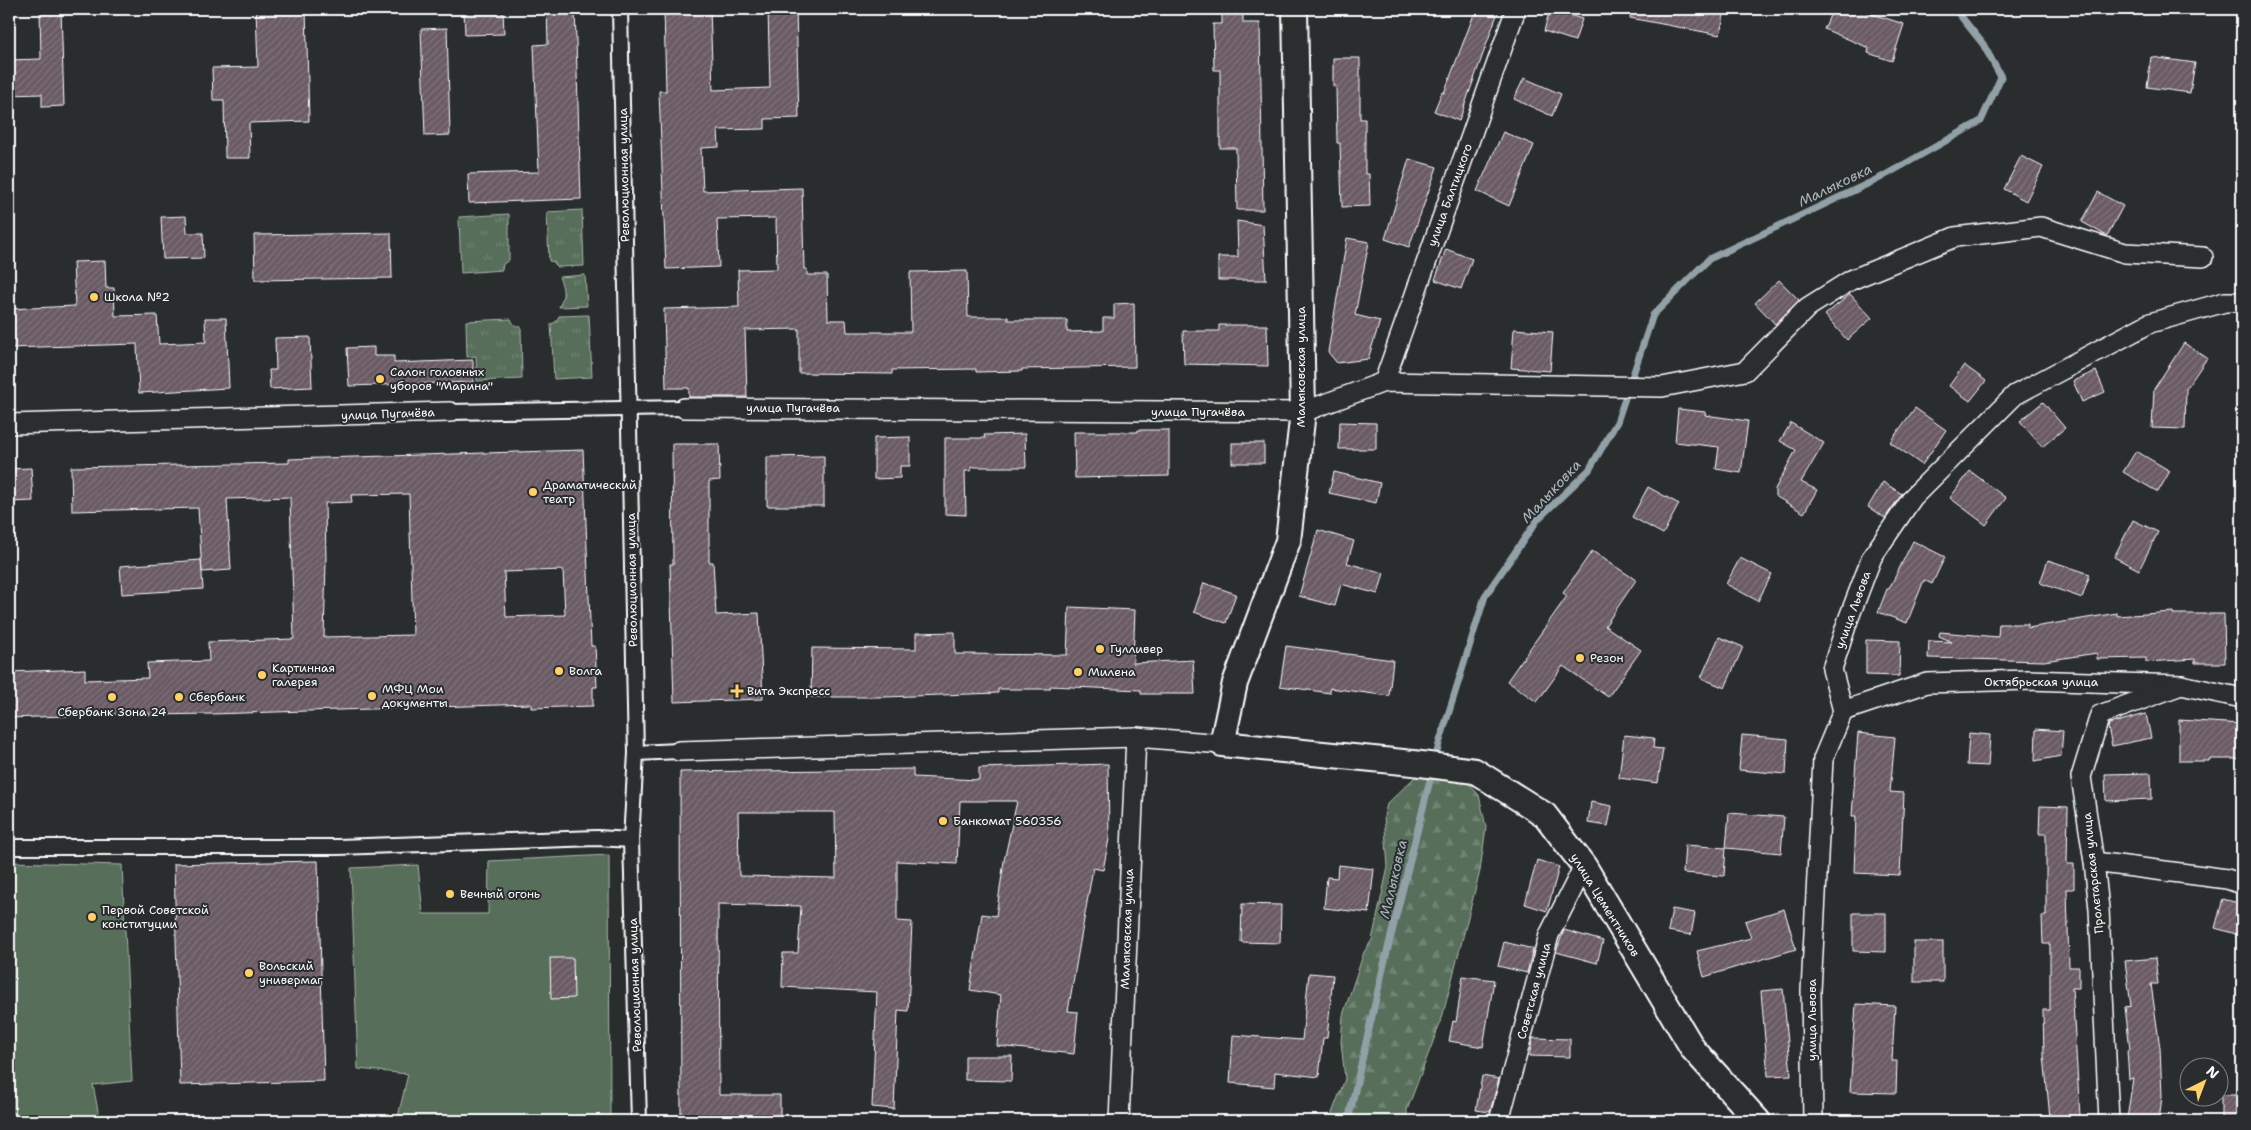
<svg xmlns="http://www.w3.org/2000/svg" width="2251" height="1130" font-family="'Shantell Sans',sans-serif">
<defs>
<pattern id="grass-tufts" width="24" height="20" patternUnits="userSpaceOnUse" patternTransform="scale(1.25)"><rect width="24" height="20" fill="#576e5a"/><path d="M3 7l-1-3M5 7V3M7 7l1-3M15 17l-1-3M17 17v-4M19 17l1-3" fill="none" stroke="#708473"/></pattern>
<pattern id="forest-firs" width="22" height="20" patternUnits="userSpaceOnUse" patternTransform="scale(1.25)"><rect width="22" height="20" fill="#576e5a"/><path d="M5 1l3.5 6h-7zM16 11l3.5 6h-7z" fill="#708473"/></pattern>
<pattern id="building-hatch" width="6" height="6" patternUnits="userSpaceOnUse" patternTransform="scale(1.25)"><rect width="6" height="6" fill="#6a5a64"/><path d="M-1 1l2-2M0 6l6-6M5 7l2-2" fill="none" stroke="#80737b"/></pattern>
</defs>
<rect width="100%" height="100%" fill="#2a2d2e"/>
<filter id="ink" filterUnits="userSpaceOnUse"><feTurbulence type="fractalNoise" baseFrequency=".02" numOctaves="2"/><feDisplacementMap in="SourceGraphic" scale="10" xChannelSelector="R" yChannelSelector="G"/><feConvolveMatrix kernelMatrix="1 2 1 2 8 2 1 2 1" color-interpolation-filters="sRGB"/></filter>
<g filter="url(#ink)">
<!-- grass -->
<g fill="url(#grass-tufts)" stroke="#abb6ac">
<polygon points="582,210 584,266 557,267 554,262 549,261 547,212"/>
<polygon points="509,214 509,260 503,264 502,270 461,273 459,217"/>
<path d="M585,275L587,306L559,307C565,296 564,288 559,277Z"/>
<polygon points="589,315 592,377 554,379 551,324 556,322 559,316"/>
<polygon points="511,319 514,325 521,327 522,379 477,381 476,356 467,357 466,321"/>
</g>
<!-- forest -->
<polygon fill="url(#forest-firs)" stroke="#abb6ac" points="1416,776 1457,778 1469,784 1479,795 1486,827 1480,871 1442,1018 1407,1110 1407,1121 1329,1121 1345,1079 1341,1042 1343,1015 1364,952 1372,940 1388,867 1384,816 1387,804"/>
<!-- green -->
<g fill="#576e5a" stroke="#abb6ac">
<polygon points="609,855 610,1121 397,1121 408,1074 358,1069 351,868 418,865 423,914 488,914 489,861"/>
<polygon points="9,862 122,865 132,1081 93,1085 100,1121 9,1121"/>
</g>
<g fill="none" stroke-linecap="round" stroke-linejoin="round">
<!-- stream -->
<polyline stroke="#91a1a7" stroke-width="7" points="1348,1121 1384,964 1439,744 1485,596 1538,519 1589,470 1617,422 1653,315 1709,259 1880,178 1981,121 2001,77 1983,44 1955,9"/>
</g>
<!-- building -->
<g fill="url(#building-hatch)" stroke="#fff" fill-rule="evenodd">
<polygon points="40,9 61,9 64,106 42,107 42,94 9,95 9,60 41,59"/>
<polygon points="256,9 306,9 309,121 249,123 250,158 225,158 224,100 213,100 212,68 258,67"/>
<polygon points="464,9 503,10 504,34 465,35"/>
<polygon points="547,9 575,9 581,199 469,203 468,174 539,172 534,45 548,44"/>
<polygon points="664,9 710,9 713,90 770,88 768,9 796,9 799,118 765,119 765,129 718,130 719,147 701,148 703,191 802,188 804,269 807,269 807,275 827,275 828,320 846,320 847,332 911,332 910,272 967,271 968,317 1008,317 1008,320 1067,320 1067,332 1103,331 1103,318 1114,318 1114,304 1134,303 1135,367 1022,369 1022,371 976,372 976,369 892,370 892,374 799,373 799,329 745,330 747,397 689,397 689,388 666,388 664,309 739,307 738,270 777,269 776,218 717,219 719,267 666,269 659,91 666,91"/>
<polygon points="1476,9 1499,9 1459,121 1434,111 1442,92 1444,93"/>
<polygon points="1550,9 1582,19 1575,41 1544,31"/>
<polygon points="1631,9 1725,9 1720,35 1630,18"/>
<polygon points="1833,9 1868,9 1866,12 1904,24 1892,61 1868,53 1869,48 1824,29"/>
<polygon points="1222,14 1243,14 1243,23 1260,23 1263,210 1237,210 1236,148 1220,148 1220,70 1214,70 1213,24 1222,24"/>
<polygon points="447,28 450,135 425,136 421,29"/>
<polygon points="2151,57 2195,63 2190,93 2147,87"/>
<polygon points="1333,58 1360,58 1360,119 1365,119 1365,174 1369,174 1370,206 1342,207 1340,143 1337,143 1336,86 1333,86"/>
<polygon points="1524,78 1561,94 1552,116 1514,99"/>
<polygon points="1503,132 1534,145 1509,206 1477,191"/>
<polygon points="2021,156 2043,167 2026,201 2004,189"/>
<polygon points="1409,159 1437,167 1409,247 1385,239"/>
<polygon points="2098,192 2123,206 2107,236 2082,222"/>
<polygon points="186,216 187,233 203,233 204,258 163,259 161,217"/>
<polygon points="1237,221 1263,225 1266,280 1218,280 1218,257 1238,257"/>
<polygon points="391,233 392,278 255,280 254,235"/>
<polygon points="1347,238 1369,242 1355,315 1380,321 1368,359 1337,363 1328,352"/>
<polygon points="1446,249 1472,259 1461,289 1435,280"/>
<polygon points="105,261 106,288 114,288 115,316 157,315 159,344 206,342 205,318 226,318 229,388 139,393 137,344 9,348 9,309 75,306 73,262"/>
<polygon points="1779,280 1799,300 1775,324 1755,303"/>
<polygon points="1850,294 1872,318 1847,340 1825,315"/>
<polygon points="1219,325 1267,325 1268,366 1184,364 1183,331 1219,331"/>
<polygon points="1514,329 1553,332 1550,371 1511,368"/>
<polygon points="310,337 312,387 270,389 269,370 276,370 275,338"/>
<polygon points="2184,343 2207,358 2186,389 2185,429 2152,428 2154,389"/>
<polygon points="374,347 374,356 394,356 394,363 473,360 473,382 349,386 347,348"/>
<polygon points="1964,365 1986,381 1970,401 1949,386"/>
<polygon points="2096,371 2105,392 2082,402 2073,381"/>
<polygon points="2043,402 2065,428 2042,447 2020,421"/>
<polygon points="1915,408 1946,430 1922,465 1890,442"/>
<polygon points="1678,409 1705,412 1705,415 1748,421 1741,473 1716,469 1719,447 1675,442"/>
<polygon points="1340,422 1376,423 1376,449 1339,449"/>
<polygon points="1791,423 1824,443 1801,482 1817,490 1804,513 1775,496 1775,489 1796,450 1780,441"/>
<polygon points="1138,430 1169,430 1169,476 1075,478 1074,432 1138,432"/>
<polygon points="1025,434 1026,467 971,467 971,471 965,471 966,515 945,514 945,438 985,438 984,435"/>
<polygon points="910,437 910,466 900,466 900,478 874,479 874,438"/>
<rect x="1232" y="443" width="32" height="20"/>
<polygon points="672,444 719,444 720,480 709,481 709,562 713,562 716,615 759,613 763,699 674,702 670,564 673,564"/>
<path d="M583,450L591,646H595L597,687H593V706L531,708V704L211,714L149,715V713L9,718V672L85,669V680L148,678L147,663L209,661L208,642L294,639L290,497L227,499L231,570L202,572L198,508L72,511L71,467L289,463V459ZM409,494L413,635L324,637L326,562L325,503L352,502L351,495ZM563,570L565,615L506,617L504,572Z"/>
<polygon points="2136,451 2170,471 2158,492 2123,472"/>
<polygon points="824,456 824,506 767,506 767,457"/>
<polygon points="31,468 33,501 9,502 9,469"/>
<polygon points="1970,471 2006,498 1986,525 1950,498"/>
<polygon points="1334,472 1380,483 1376,503 1329,493"/>
<polygon points="1883,482 1902,494 1885,518 1868,507"/>
<polygon points="1648,487 1679,504 1663,534 1632,517"/>
<polygon points="2133,520 2158,532 2139,570 2114,557"/>
<polygon points="1318,530 1354,541 1347,563 1384,573 1378,594 1341,584 1335,606 1299,596"/>
<polygon points="1913,541 1945,557 1932,584 1924,580 1907,623 1878,612 1887,589 1889,589"/>
<polygon points="1592,551 1636,580 1605,626 1641,650 1608,697 1563,666 1537,702 1507,681 1567,596 1563,593"/>
<polygon points="1740,558 1772,574 1758,601 1726,584"/>
<polygon points="201,560 203,589 122,594 120,566"/>
<polygon points="2048,560 2090,574 2082,598 2040,583"/>
<polygon points="1204,583 1236,594 1226,623 1194,612"/>
<polygon points="1069,607 1135,610 1133,663 1193,660 1195,694 1141,694 1141,690 1050,686 1050,689 998,689 998,693 884,697 811,697 812,648 916,649 916,633 955,632 955,654 1067,655"/>
<polygon points="2173,612 2173,614 2224,614 2225,663 2195,663 2195,659 2146,662 2146,658 2097,659 2097,653 2044,661 1928,658 1929,641 1952,642 1939,636 1940,632 1998,637 1999,624 2028,624 2028,628 2117,613 2117,616"/>
<polygon points="1719,637 1743,647 1725,688 1701,678"/>
<polygon points="1866,640 1900,641 1899,676 1866,675"/>
<polygon points="1286,646 1393,660 1389,696 1330,688 1330,693 1280,686"/>
<polygon points="2146,714 2151,738 2112,746 2108,728 2109,724"/>
<polygon points="2179,720 2242,724 2242,759 2209,759 2209,761 2179,761"/>
<polygon points="2036,729 2063,731 2061,756 2035,761"/>
<polygon points="1858,733 1895,737 1890,792 1904,793 1900,875 1854,873 1856,816 1852,816"/>
<polygon points="1969,733 1990,735 1988,766 1967,765"/>
<polygon points="1624,735 1654,738 1653,748 1663,749 1658,783 1619,778"/>
<polygon points="1742,735 1788,739 1786,774 1739,770"/>
<path d="M1108,764L1109,839L1103,870L1093,868L1068,1011L1078,1012L1074,1054L997,1046L1001,995L970,990L982,914L996,916L1004,861L1017,801H960L957,864L897,861V921L912,922L908,1011L898,1010L894,1109L872,1107L877,992L782,987L783,953H798L801,906L718,904L719,1095H780V1119L681,1121L680,772L913,769V777L979,780V768ZM738,812H835L836,878L739,876Z"/>
<polygon points="2151,773 2152,799 2106,801 2105,774"/>
<polygon points="1591,802 1612,806 1608,826 1588,823"/>
<polygon points="2040,806 2068,807 2067,864 2074,864 2074,889 2067,889 2069,967 2079,967 2079,988 2072,988 2080,1116 2050,1118 2044,1056 2043,1010 2050,1010 2050,944 2043,944 2042,916 2046,916 2046,834 2039,834"/>
<polygon points="1729,813 1784,817 1781,853 1726,848"/>
<polygon points="1685,845 1726,848 1724,876 1683,873"/>
<polygon points="1537,860 1559,867 1547,911 1525,904"/>
<polygon points="318,861 324,1081 180,1085 174,864"/>
<polygon points="1338,865 1374,869 1369,913 1324,908 1327,877 1337,878"/>
<polygon points="2223,899 2242,904 2242,913 2236,934 2215,928"/>
<polygon points="1242,904 1281,905 1280,943 1241,942"/>
<polygon points="1672,909 1695,913 1691,935 1668,931"/>
<polygon points="1784,909 1796,949 1704,977 1697,951 1751,938 1745,921"/>
<polygon points="1853,913 1886,913 1886,952 1853,951"/>
<polygon points="1564,930 1603,941 1597,963 1556,952"/>
<polygon points="1504,942 1533,949 1527,973 1498,966"/>
<rect x="1914" y="942" width="29" height="40"/>
<polygon points="550,958 573,958 574,998 551,999"/>
<polygon points="2155,958 2158,984 2151,984 2160,1048 2162,1096 2159,1121 2145,1121 2127,1119 2133,1078 2129,1079 2127,1050 2130,1049 2125,1007 2131,1006 2125,961"/>
<polygon points="1309,973 1333,975 1327,1038 1323,1038 1319,1077 1275,1072 1274,1087 1230,1083 1233,1035 1302,1040"/>
<polygon points="1463,976 1494,980 1483,1047 1449,1041 1453,1021 1456,1022"/>
<polygon points="1783,989 1791,1075 1768,1076 1761,991"/>
<polygon points="1856,1004 1895,1006 1892,1061 1897,1061 1896,1093 1850,1092"/>
<polygon points="1533,1038 1570,1039 1570,1057 1529,1056"/>
<polygon points="965,1056 1012,1056 1011,1081 965,1080"/>
<polygon points="1482,1076 1499,1079 1490,1112 1476,1110"/>
<rect x="2221" y="1095" width="21" height="26"/>
</g>
<g fill="none" stroke-linecap="round" stroke-linejoin="round">
<defs>
<g id="pedestrian">
<polyline points="620,9 636,753 631,840 639,1121"/>
<polyline points="450,412 684,408"/>
<polyline points="636,753 679,751"/>
<polyline points="9,847 338,847 597,838 631,840"/>
</g>
<g id="minor">
<polyline points="1384,382 1516,9"/>
<polyline points="684,408 1303,412 1384,382 1662,387 1745,371 1808,307 1851,280 1955,237 2041,227 2125,253 2203,257"/>
<polyline points="9,424 450,412"/>
<polyline points="1843,711 1927,683 2028,680 2181,685 2242,698"/>
<polyline points="679,751 1136,737 1222,744"/>
<polyline points="2094,862 2227,879 2242,884"/>
<polyline points="1119,1121 1136,737"/>
<polyline points="1499,1121 1549,935 1584,866"/>
<polyline points="1813,1121 1811,991 1823,759 1843,711 1832,669 1848,620 1872,557 1913,497 2015,395 2150,323 2225,302 2242,302"/>
<polyline points="2109,1121 2099,909 2094,862 2081,777 2100,715 2181,685"/>
</g>
<polyline id="tertiary" points="1295,9 1303,412 1288,541 1235,683 1222,744 1413,763 1475,771 1545,815 1584,866 1693,1049 1758,1121"/>
</defs>
<!-- pedestrian casing -->
<use href="#pedestrian" stroke="#fff" stroke-width="18"/>
<!-- minor casing -->
<use href="#minor" stroke="#fff" stroke-width="22"/>
<!-- tertiary casing -->
<use href="#tertiary" stroke="#fff" stroke-width="28"/>
<!-- pedestrian -->
<use href="#pedestrian" stroke="#2a2d2e" stroke-width="14"/>
<!-- minor -->
<use href="#minor" stroke="#2a2d2e" stroke-width="19"/>
<!-- tertiary -->
<use href="#tertiary" stroke="#2a2d2e" stroke-width="24"/>
</g>
</g>
<!-- markers -->
<g fill="#ffd166" stroke="#2a2d2e" stroke-width="2">
<circle cx="94" cy="297" r="5"/>
<circle cx="380" cy="379" r="5"/>
<circle cx="533" cy="492" r="5"/>
<circle cx="1100" cy="649" r="5"/>
<circle cx="1580" cy="658" r="5"/>
<circle cx="559" cy="671" r="5"/>
<circle cx="1078" cy="672" r="5"/>
<circle cx="262" cy="675" r="5"/>
<path d="M734.5 683.5h5v5h5v5h-5v5h-5v-5h-5v-5h5z"/>
<circle cx="372" cy="696" r="5"/>
<circle cx="112" cy="697" r="5"/>
<circle cx="179" cy="697" r="5"/>
<circle cx="943" cy="821" r="5"/>
<circle cx="450" cy="894" r="5"/>
<circle cx="92" cy="917" r="5"/>
<circle cx="249" cy="973" r="5"/>
</g>
<g text-anchor="middle" dominant-baseline="central" stroke-width="4" stroke-linejoin="round" paint-order="stroke">
<!-- street labels -->
<g font-size="12" fill="#fff" stroke="#2a2d2e">
<text transform="translate(624 175) rotate(-91)">Революционная улица</text>
<text transform="translate(1450 195) rotate(-70)">улица Балтицкого</text>
<text transform="translate(1301 367) rotate(-90)">Малыковская улица</text>
<text x="793" y="408">улица Пугачёва</text>
<text x="1198" y="412">улица Пугачёва</text>
<text transform="translate(388 414) rotate(-2)">улица Пугачёва</text>
<text transform="translate(632 580) rotate(-91)">Революционная улица</text>
<text transform="translate(1853 610) rotate(-70)">улица Львова</text>
<text x="2041" y="682">Октябрьская улица</text>
<text transform="translate(2093 873) rotate(-96)">Пролетарская улица</text>
<text transform="translate(1605 905) rotate(58)">улица Цементников</text>
<text transform="translate(1127 929) rotate(-88)">Малыковская улица</text>
<text transform="translate(635 985) rotate(-92)">Революционная улица</text>
<text transform="translate(1534 991) rotate(-75)">Советская улица</text>
<text transform="translate(1812 1020) rotate(-90)">улица Львова</text>
</g>
<!-- poi labels -->
<g font-size="12" fill="#fff" stroke="#2a2d2e" text-anchor="start">
<text x="104" y="297">Школа №2</text>
<text x="390" y="372">Салон головных<tspan x="390" dy="14">уборов "Марина"</tspan></text>
<text x="543" y="485">Драматический<tspan x="543" dy="14">театр</tspan></text>
<text x="1110" y="649">Гулливер</text>
<text x="1590" y="658">Резон</text>
<text x="272" y="668">Картинная<tspan x="272" dy="14">галерея</tspan></text>
<text x="569" y="671">Волга</text>
<text x="1088" y="672">Милена</text>
<text x="382" y="689">МФЦ Мои<tspan x="382" dy="14">документы</tspan></text>
<text x="747" y="691">Вита Экспресс</text>
<text x="189" y="697">Сбербанк</text>
<text x="112" y="712" text-anchor="middle">Сбербанк Зона 24</text>
<text x="953" y="821">Банкомат 560356</text>
<text x="460" y="894">Вечный огонь</text>
<text x="102" y="910">Первой Советской<tspan x="102" dy="14">конституции</tspan></text>
<text x="259" y="966">Вольский<tspan x="259" dy="14">универмаг</tspan></text>
</g>
<!-- water labels -->
<g font-size="14" font-style="italic" fill="#adb8bd" stroke="#2a2d2e">
<text transform="translate(1835 185) rotate(-26)">Малыковка</text>
<text transform="translate(1551 491) rotate(-47)">Малыковка</text>
<text transform="translate(1393 879) rotate(-77)">Малыковка</text>
</g>
</g>
<!-- margin -->
<rect width="2251" height="1130" fill="none" stroke="#2a2d2e" stroke-width="30"/>
<rect x="15" y="15" width="2221" height="1100" fill="none" stroke="#fff" stroke-width="2" filter="url(#ink)"/>
<!-- north arrow -->
<g transform="translate(2204 1082) rotate(42)"><circle r="24" fill="#2a2d2e" stroke="#7f8182"/>
<path d="M0-4L9 19L0 12L-9 19Z" fill="#ffd166"/>
<text y="-8" font-size="14" font-weight="bold" text-anchor="middle" fill="#ffffff">N</text>
</g>
</svg>
